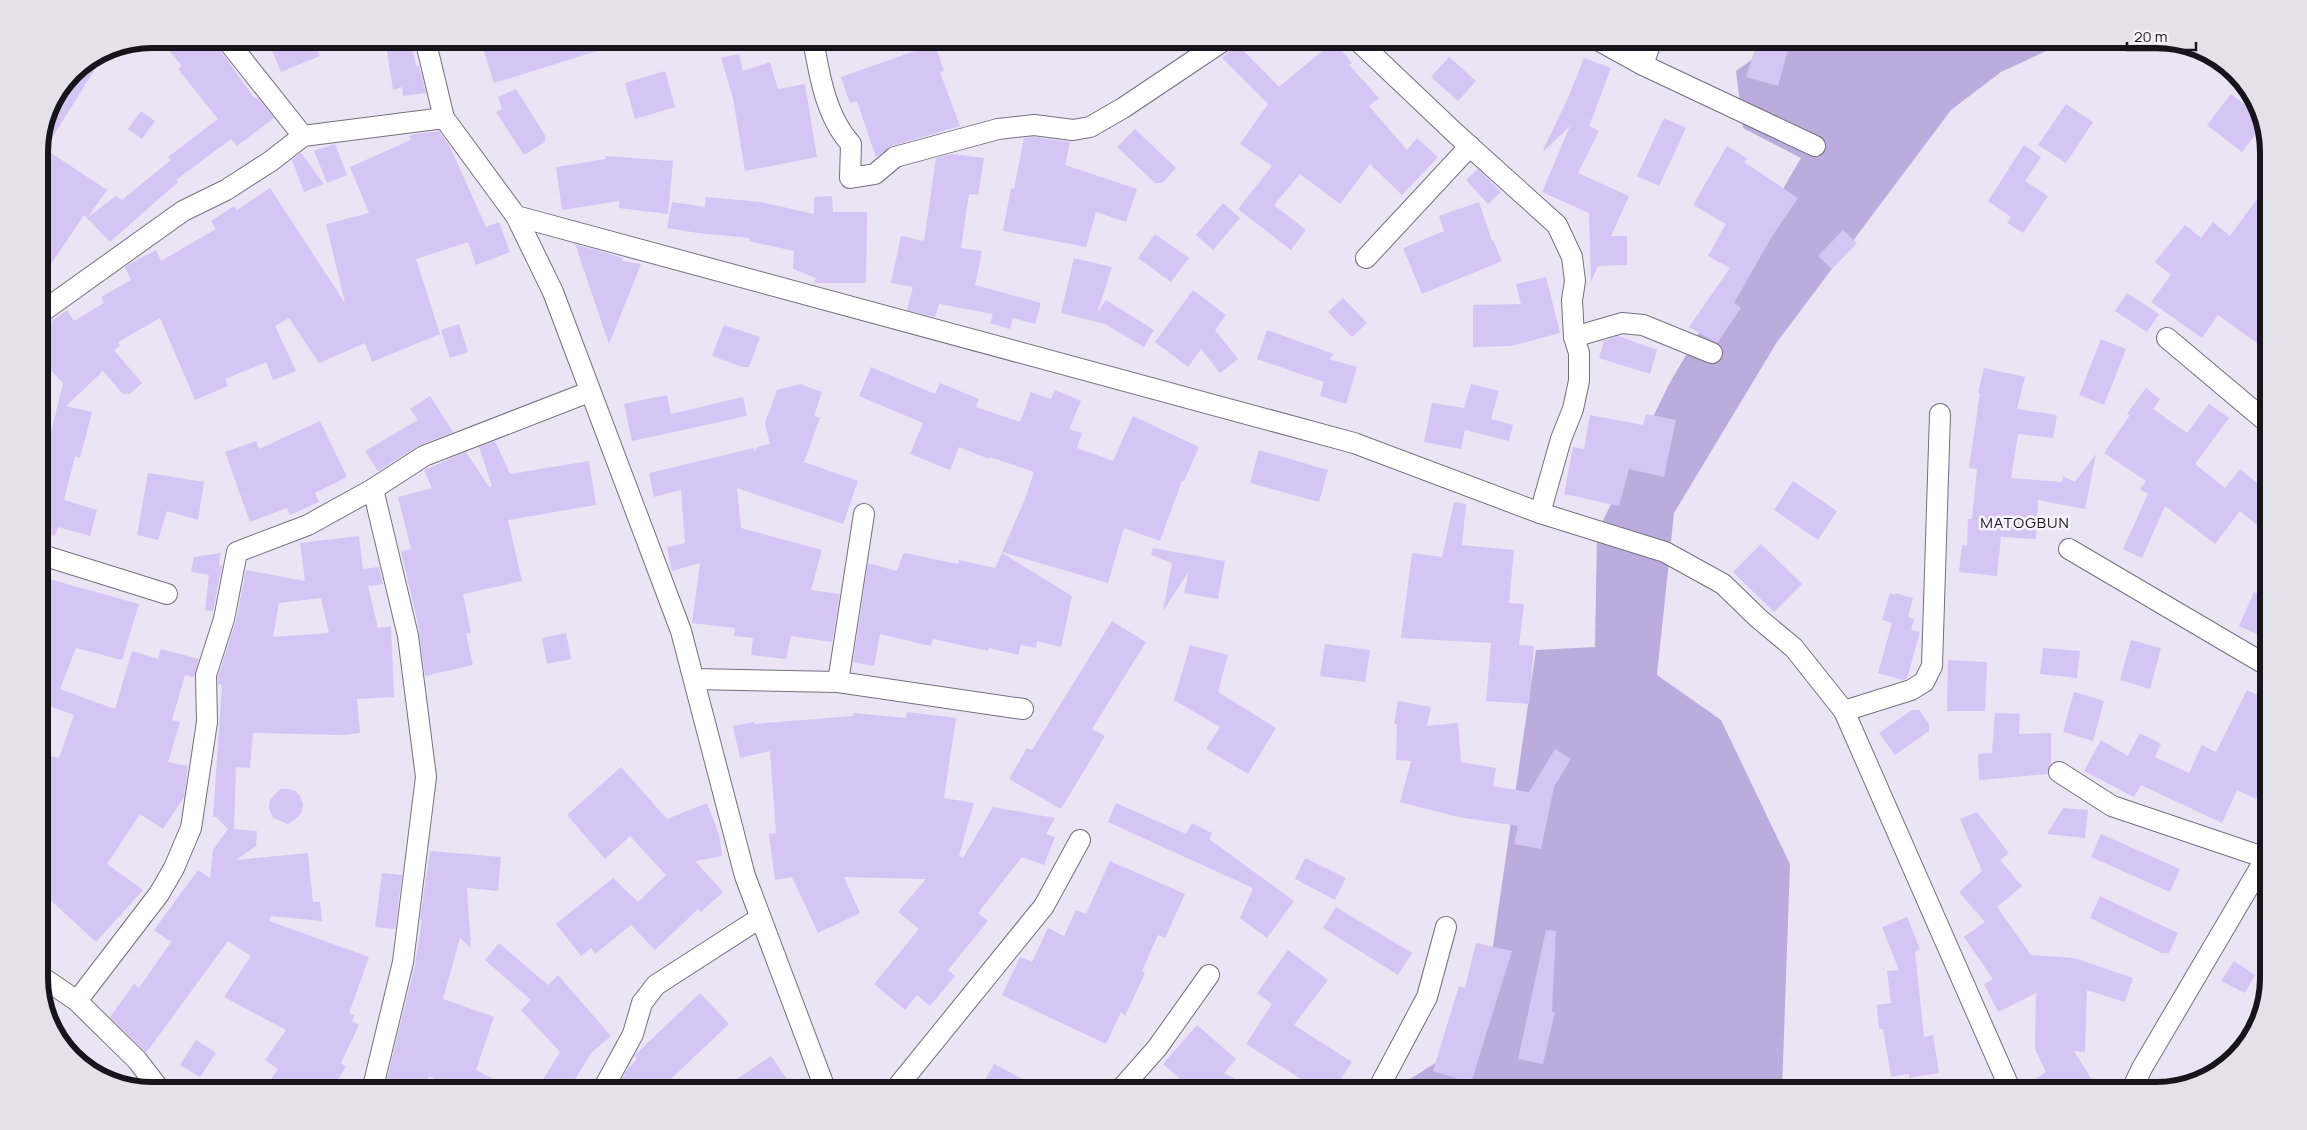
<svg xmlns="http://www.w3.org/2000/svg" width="2307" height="1130" font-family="Manrope,sans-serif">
<rect width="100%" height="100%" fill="#eae4f5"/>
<!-- green -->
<polygon fill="#bcabdd" points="1781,39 2072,39 2001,72 1951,110 1777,342 1674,513 1657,675 1721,720 1790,864 1782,1091 1411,1091 1410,1079 1480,1035 1536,650 1595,647 1597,533 1668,386 1801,158 1743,128 1736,71"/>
<!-- building -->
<g fill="#d5c5f5" fill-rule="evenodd">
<polygon points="159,39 212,39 254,98 258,98 274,118 237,146 231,139 176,180 178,182 110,242 84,215 39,282 39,144 50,102 72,71 109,47 45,149 107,190 87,218 116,196 122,200 171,160 168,157 218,119 178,69 182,66"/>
<polygon points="267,39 313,39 320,56 281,72"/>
<polygon points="385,39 411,39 416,66 419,66 426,93 403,96 402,87 393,90"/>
<polygon points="480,39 622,39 623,43 494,83"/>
<polygon points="1758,39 1791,39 1778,86 1746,77"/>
<polygon points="1334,41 1352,63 1349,65 1379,98 1369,106 1407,150 1417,138 1438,157 1402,195 1370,164 1340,204 1300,174 1274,205 1306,230 1291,250 1238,209 1272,166 1240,144 1268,104 1222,58 1237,44 1279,87"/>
<polygon points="935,44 944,71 940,72 960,126 892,146 876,157 857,101 850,103 841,77"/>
<polygon points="739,54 743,71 770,62 778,89 805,84 817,157 745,171 733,98 721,58"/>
<polygon points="1449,57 1476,81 1458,101 1431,77"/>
<polygon points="1584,58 1611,68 1589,126 1599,131 1578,173 1629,196 1611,236 1627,236 1627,265 1598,266 1591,282 1589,213 1542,192 1570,126 1544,151 1543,150 1568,98"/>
<polygon points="665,71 675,107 635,119 625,83"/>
<polygon points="516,89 545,135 545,142 524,155 496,112 502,109 498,97"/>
<polygon points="2231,94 2258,115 2262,126 2242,152 2207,125"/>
<polygon points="2066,104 2093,122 2066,163 2038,145"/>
<polygon points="141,111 155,121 142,139 128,129"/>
<polygon points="1664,118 1686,128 1659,186 1637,176"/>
<polygon points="1135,129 1176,168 1162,183 1155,183 1117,147"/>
<polygon points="439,131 450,147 486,227 499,222 510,252 476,265 468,242 416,259 440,334 372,362 365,343 319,363 289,318 275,326 296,371 273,380 266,362 225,379 228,386 195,400 160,318 118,342 120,346 114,350 142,383 130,394 123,394 102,370 101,373 66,406 92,412 80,458 75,456 64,500 97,510 90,536 58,527 55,536 39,532 39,482 63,383 39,358 39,330 67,310 74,321 104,303 101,297 131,280 125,267 133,262 156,250 161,261 216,229 211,221 234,206 237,210 270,188 345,303 326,224 369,213 350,167 411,140 409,136 415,134"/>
<polygon points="1034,137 1070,142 1065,165 1137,189 1126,222 1096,212 1086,247 1003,231 1011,188 1014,189 1024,138"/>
<polygon points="335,144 347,175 327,183 314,151"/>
<polygon points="2024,145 2041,157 2025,181 2048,196 2023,233 2007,223 2011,217 1988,201"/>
<polygon points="1727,146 1747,158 1744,162 1798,198 1771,238 1734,303 1741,308 1717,343 1689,327 1730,268 1708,256 1726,224 1693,205"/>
<polygon points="301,153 324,184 304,192 292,160"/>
<polygon points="952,154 984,158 978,195 969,194 961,248 982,251 975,285 1041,303 1035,324 1013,318 1010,329 990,323 993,314 939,304 935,317 907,310 913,287 891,283 901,236 924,241 936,158"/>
<polygon points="605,156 673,161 668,214 619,208 619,201 562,210 556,167 606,159"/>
<polygon points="1478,169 1501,192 1488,204 1466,180"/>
<polygon points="2268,184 2268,351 2218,315 2202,338 2151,302 2171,275 2155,262 2185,225 2201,238 2213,222 2230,236"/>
<polygon points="832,196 833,212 867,212 866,283 814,283 816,278 793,269 794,251 749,241 750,238 698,233 667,228 672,202 705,207 706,197 761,202 814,214 814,197"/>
<polygon points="1479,202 1492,241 1493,240 1502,261 1422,294 1403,248 1444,231 1439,216"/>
<polygon points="1223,203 1240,218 1213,250 1196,235"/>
<polygon points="1843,230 1857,243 1832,269 1818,256"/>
<polygon points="1155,234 1189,258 1171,282 1138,258"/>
<polygon points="575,244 623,258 622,261 641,264 609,344"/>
<polygon points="1074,258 1112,267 1097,313 1106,300 1154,330 1144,347 1105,324 1061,313"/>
<polygon points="1546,277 1560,333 1511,346 1473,347 1473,305 1521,304 1516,284"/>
<polygon points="1193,290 1226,315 1215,330 1238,359 1220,373 1201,349 1188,367 1155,342"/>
<polygon points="2127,293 2159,314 2147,332 2115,311"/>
<polygon points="1343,298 1367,323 1352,337 1328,312"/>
<polygon points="459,324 468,352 450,358 441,330"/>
<polygon points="724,325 760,337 749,367 742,367 712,356"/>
<polygon points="1267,330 1334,354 1329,359 1357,367 1346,404 1320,396 1324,382 1257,359"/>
<polygon points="1618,336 1657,350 1650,374 1599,358 1604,341"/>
<polygon points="2101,339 2126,349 2104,405 2079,395"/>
<polygon points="871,367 935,394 940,383 979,399 976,407 1020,422 1031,392 1051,399 1055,390 1081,401 1069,429 1082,433 1077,448 1113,461 1133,416 1199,447 1184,481 1182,481 1160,541 1124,528 1108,583 1002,552 1025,499 1034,472 990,457 989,459 959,447 950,470 910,454 923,423 859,396"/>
<polygon points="1984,368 2025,377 2017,409 2057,415 2053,438 2018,434 2011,478 2062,482 2063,476 2075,482 2096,454 2085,509 2038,500 2036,539 2001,537 1997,576 1959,572 1962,545 1967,546 1968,519 1972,519 1977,469 1969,468 1980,393 1978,393"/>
<polygon points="800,384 822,392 814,416 820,418 804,462 858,481 843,524 737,488 741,528 822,550 811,590 840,594 832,642 791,636 786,659 751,655 753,638 734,636 735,628 692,623 700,563 672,571 667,547 685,543 681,490 654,497 649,473 754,448 755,453 757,447 770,444 765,423 777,390"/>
<polygon points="1471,384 1499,391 1491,419 1513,425 1509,441 1465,430 1461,449 1424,442 1432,403 1464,408"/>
<polygon points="2146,388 2160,399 2153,409 2187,433 2209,404 2229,418 2195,464 2225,488 2240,469 2268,492 2268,534 2240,511 2215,544 2165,506 2142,558 2123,549 2148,494 2140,489 2146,481 2104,453 2130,415 2127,414"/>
<polygon points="667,395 671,414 743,397 747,416 632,441 624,404"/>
<polygon points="430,396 453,432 418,446 378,471 365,451 418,420 410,409"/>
<polygon points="1646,414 1676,420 1664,477 1629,469 1619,506 1564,494 1573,447 1584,449 1590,415 1643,425"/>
<polygon points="320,421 347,477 315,493 319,502 290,515 287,508 250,522 225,452 256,441 259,449"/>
<polygon points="495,441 510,474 589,461 596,505 508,520 522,581 463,594 471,633 466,634 473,665 425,676 418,624 401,551 411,549 398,497 432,488 424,470 466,452 489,487 492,486 479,447"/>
<polygon points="1259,450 1328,470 1319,502 1250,483"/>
<polygon points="148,473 204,482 198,520 167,511 158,540 137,535"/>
<polygon points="1793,481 1837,511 1818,540 1774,510"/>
<polygon points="1454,502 1466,504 1462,545 1514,550 1509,603 1524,604 1519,645 1534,646 1529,704 1486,701 1491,643 1401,638 1412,553 1442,557"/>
<path d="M359,536L363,569L379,567L383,584L368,586L378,628L391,626L394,697L357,699L360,733L344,735L253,733L250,768L236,767L234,829L257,831L256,846L236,860L308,853L313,902H320L322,921L271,916L269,921L369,957L349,1013L355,1015L352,1021L359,1025L341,1063L346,1067L330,1091H263L278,1069L265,1060L286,1030L224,997L251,956L228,941L146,1053L110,1017L134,984L139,988L171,942L154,930L198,870L210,878L213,850L228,829L216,817H213L222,685L218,684V677L236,621L246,570L305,581L300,543ZM321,598L329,633L273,637L279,603Z"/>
<polygon points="1761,544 1802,584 1774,612 1733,572"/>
<polygon points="1153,548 1225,561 1218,599 1184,593 1189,571 1163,611 1172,563 1151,555"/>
<polygon points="221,553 219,565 222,566 213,611 205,610 209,575 191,572 194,557"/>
<polygon points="905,553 958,564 959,560 995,568 1002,553 1072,596 1061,647 1037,641 1036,648 1021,645 1018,655 989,648 988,651 933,639 931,646 880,634 874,666 853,662 868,563 897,571 903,554"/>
<polygon points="49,579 139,604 122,660 76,648 60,689 115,709 132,651 158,659 161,649 199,659 194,677 185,675 172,720 180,722 168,762 188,766 184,797 163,829 140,814 107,864 143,890 96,942 47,897 51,893 39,883 39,753 59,758 74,715 39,702 39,613"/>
<polygon points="2254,592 2268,599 2268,639 2239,626"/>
<polygon points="1890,593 1895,595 1895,593 1913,598 1908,617 1914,619 1911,630 1920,632 1907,678 1903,680 1878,673 1892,623 1882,620"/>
<polygon points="1112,621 1146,642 1092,729 1105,736 1061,809 1009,779 1027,748 1032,750"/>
<polygon points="566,633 571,659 547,664 542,638"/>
<polygon points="2131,640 2161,648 2150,689 2120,680"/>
<polygon points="1325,644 1370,650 1365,682 1320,676"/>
<polygon points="1190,645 1228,655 1218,692 1276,728 1248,774 1206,749 1220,727 1174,700"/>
<polygon points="2043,648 2080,651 2077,678 2040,674"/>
<polygon points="1948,660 1987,662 1985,711 1947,711"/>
<polygon points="2247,690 2268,700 2268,772 2256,799 2237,790 2222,823 2141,785 2134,797 2084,771 2101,740 2128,756 2140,733 2161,744 2155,757 2189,773 2202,745 2216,752"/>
<polygon points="2074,692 2104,701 2093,741 2063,732"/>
<polygon points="1398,701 1431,707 1427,726 1458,723 1461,762 1496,768 1493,786 1529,792 1555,749 1571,759 1554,787 1541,849 1514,844 1518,826 1458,817 1400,802 1411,761 1396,760 1397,724 1394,724"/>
<polygon points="1912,710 1919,710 1929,724 1929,731 1895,755 1879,733"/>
<polygon points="907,712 956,718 944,798 974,803 959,856 963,858 993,807 1055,818 1046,834 1055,837 1044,865 1022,857 978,913 988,921 948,970 955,976 930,1006 917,995 905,1010 874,984 919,929 898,912 926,879 844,877 860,913 818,933 792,877 775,880 769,834 776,833 770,751 740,758 733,726 754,722 754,724 853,716 853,713 906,718"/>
<polygon points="1995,713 2020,714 2019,734 2051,733 2051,764 2048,774 1979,780 1978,754 1992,753"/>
<polygon points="621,767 667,819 707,803 719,835 722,856 695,861 723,892 701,912 698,909 655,950 631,925 595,954 591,948 581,956 556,924 613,878 638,902 666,875 630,836 605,859 567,815"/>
<polygon points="280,789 288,789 295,791 300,796 303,804 302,811 298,817 288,824 273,818 269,808 270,800"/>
<polygon points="1116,803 1186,834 1192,823 1212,833 1209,839 1294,901 1267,938 1240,918 1253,888 1108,822"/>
<polygon points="2063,808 2088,810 2085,838 2047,834"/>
<polygon points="1977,812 2009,853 2000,860 2022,886 1997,907 2031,955 2074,958 2133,978 2125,1002 2087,990 2085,1052 2074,1051 2099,1091 2042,1091 2034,1080 2046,1072 2035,1049 2036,993 1998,1012 1984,984 1993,979 1964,937 1985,922 1959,892 1982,871 1960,819"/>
<polygon points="2101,834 2180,869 2170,892 2091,857"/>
<polygon points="430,851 501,857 498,891 467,888 471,948 460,938 443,999 494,1017 476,1070 516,1091 458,1091 429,1076 425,1091 384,1091 415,965 422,920 420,919"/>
<polygon points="1305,858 1346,878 1335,900 1295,879"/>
<polygon points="1110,861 1185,894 1165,938 1158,935 1142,971 1145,973 1125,1016 1121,1012 1106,1044 1002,995 1020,957 1032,962 1048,928 1064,936 1076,910 1086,914"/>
<polygon points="382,873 402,875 395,929 375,927"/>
<polygon points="2100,896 2178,933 2169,953 2162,953 2090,918"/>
<polygon points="1336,907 1412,953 1398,975 1323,928"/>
<polygon points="1907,917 1920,949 1915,952 1924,1037 1933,1035 1939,1073 1909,1078 1909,1074 1891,1077 1883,1029 1879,1029 1877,1005 1891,1003 1887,971 1899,970 1882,927"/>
<polygon points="1546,930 1556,931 1552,1012 1555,1012 1543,1064 1518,1059"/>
<polygon points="499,943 548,985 558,975 611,1036 591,1053 568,1091 536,1091 560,1052 521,1010 531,1000 485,960"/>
<polygon points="1476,943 1512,951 1471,1083 1433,1071 1459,986 1465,988"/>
<polygon points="1288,950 1328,980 1294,1025 1352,1062 1333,1091 1320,1091 1246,1044 1272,1004 1257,993"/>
<polygon points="2234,961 2255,975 2245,993 2221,981"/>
<polygon points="700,993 729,1024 658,1091 615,1091 627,1070 637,1059 634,1056 636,1054"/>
<polygon points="1197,1025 1236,1059 1224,1073 1258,1091 1194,1091 1163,1064"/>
<polygon points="196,1040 216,1053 200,1077 180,1065"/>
<polygon points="771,1056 789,1082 775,1091 719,1091"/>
<polygon points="994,1064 1046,1091 979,1091"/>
</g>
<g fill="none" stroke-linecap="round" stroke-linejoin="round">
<defs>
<g id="minor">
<polyline points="226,39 303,136"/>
<polyline points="425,39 444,118 516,216 1354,443 1540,513 1665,552 1723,584 1758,618 1794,648 1844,711 2011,1091"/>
<path d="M813,39C819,74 826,117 851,144L850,178L875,174L895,157L998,129L1034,125L1073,130L1090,127L1123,108L1226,39"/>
<polyline points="1356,39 1455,133 1557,225 1572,257 1575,281 1572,300 1574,337 1579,353 1579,381 1573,409 1561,439 1540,513"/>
<polyline points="1596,39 1643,65 1815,146"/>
<polyline points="1643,65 1652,39"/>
<polyline points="516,216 553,292 681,631 745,876 826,1091"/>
<polyline points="1366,258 1470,146"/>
<polyline points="39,314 183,211 226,190 271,161 303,136 444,118"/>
<polyline points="1574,337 1622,323 1643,325 1712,353"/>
<polyline points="2167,338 2268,423"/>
<polyline points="2069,549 2268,666"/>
<polyline points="39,554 167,594"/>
<polyline points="694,679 838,682 1023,709"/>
<polyline points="838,682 864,514"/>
<polyline points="1844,711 1911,690 1924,682 1932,666 1940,414"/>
<polyline points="2059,772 2112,806 2266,858"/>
<polyline points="39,975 77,1001 137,1060 161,1091"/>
<polyline points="77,1001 159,894 174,868 191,828 207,722 206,675 224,619 237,552 308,525 373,489 424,456 589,392"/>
<polyline points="372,1091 403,962 426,777 408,636 373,489"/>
<polyline points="602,1091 633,1034 642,1003 656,985 760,918"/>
<polyline points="894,1091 1044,906 1080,840"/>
<polyline points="1119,1091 1157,1048 1209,975"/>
<polyline points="1377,1091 1427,997 1446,927"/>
<polyline points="2131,1091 2142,1068 2268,854"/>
</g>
</defs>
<!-- minor casing -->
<use href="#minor" stroke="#75707f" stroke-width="22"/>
<!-- minor -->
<use href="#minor" stroke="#fff" stroke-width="20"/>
</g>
<g text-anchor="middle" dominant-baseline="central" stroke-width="5" stroke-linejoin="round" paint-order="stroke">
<!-- quarter labels -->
<g font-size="15" letter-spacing="1" fill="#17151b" stroke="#f6f3fd">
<text x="2025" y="522">MATOGBUN</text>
</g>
</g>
<!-- crop -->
<path d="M0 0H2307V1130H0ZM152 48H2156A104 104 0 0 1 2260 152V978A104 104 0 0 1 2156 1082H152A104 104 0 0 1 48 978V152A104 104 0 0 1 152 48Z" fill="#e4e1eb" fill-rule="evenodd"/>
<path fill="none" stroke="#17151b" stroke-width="6" d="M152 48H2156A104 104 0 0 1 2260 152V978A104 104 0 0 1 2156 1082H152A104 104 0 0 1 48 978V152A104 104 0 0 1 152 48Z"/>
<!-- scale -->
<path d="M2127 42v8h69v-8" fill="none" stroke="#17151b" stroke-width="2.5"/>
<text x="2134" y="42" font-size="15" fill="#17151b" stroke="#f6f3fd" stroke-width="4" paint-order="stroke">20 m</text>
</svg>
